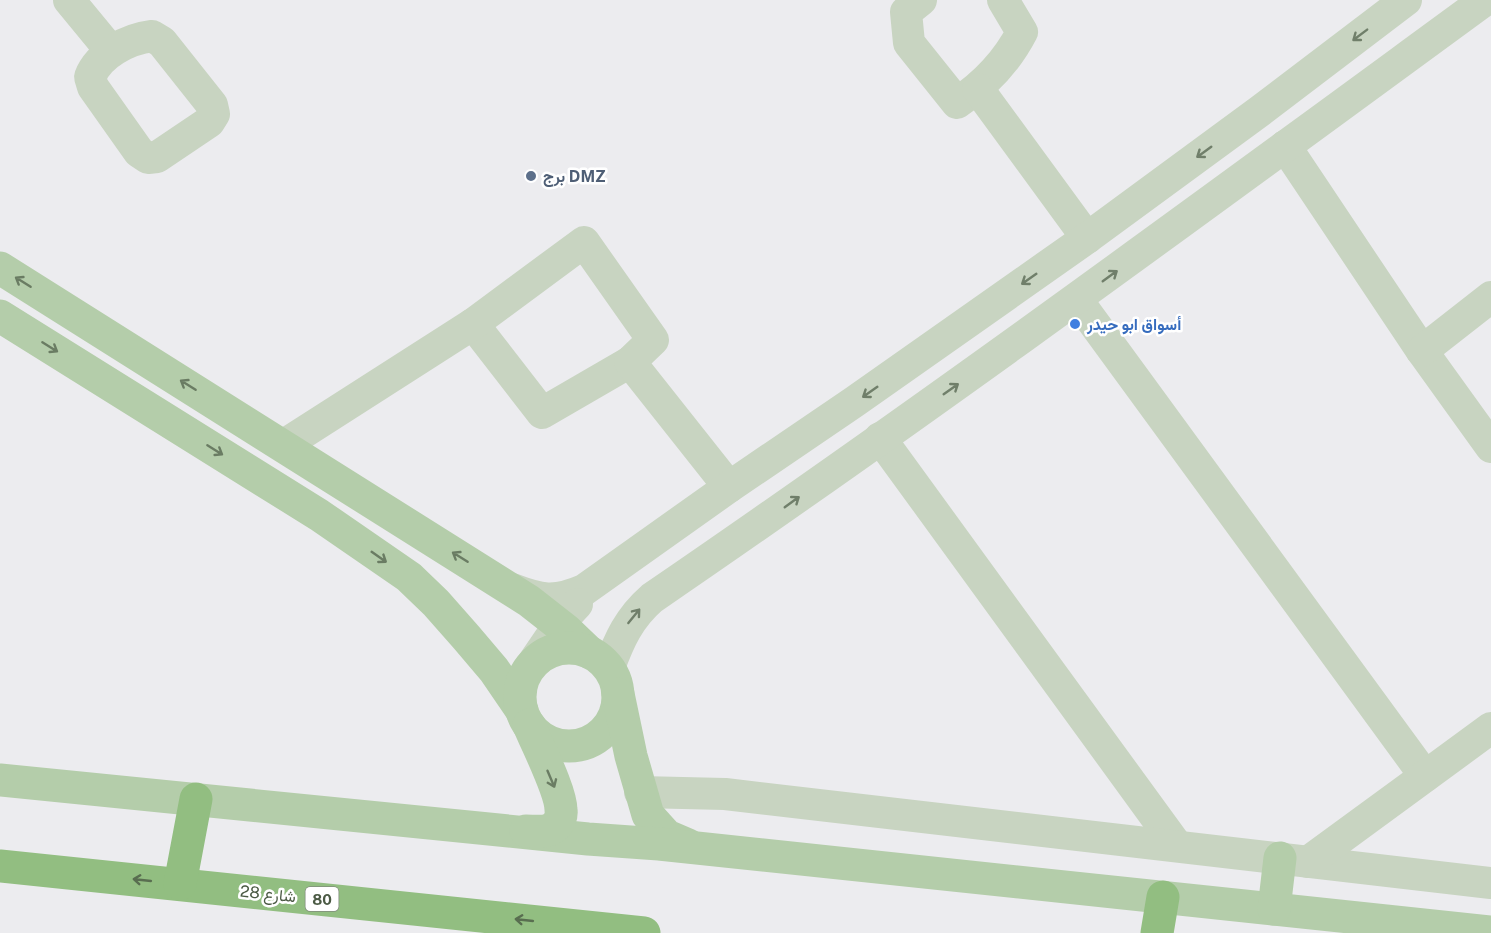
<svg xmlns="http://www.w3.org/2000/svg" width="1491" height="933" font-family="'Public Sans',Vazirmatn,sans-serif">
<rect width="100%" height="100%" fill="#ececef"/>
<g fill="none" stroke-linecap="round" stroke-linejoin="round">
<!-- minor -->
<g stroke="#c8d4c1" stroke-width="32">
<polyline points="69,0 111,51"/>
<path d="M921,0L906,12L909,43L957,103C984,85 1007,61 1022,32L1003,0"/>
<path d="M152,36L162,42L212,105L214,114L209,122L157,157L148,158L139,152L93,87L90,77C99,54 128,39 152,36Z"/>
<polyline points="978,89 1087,238"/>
<polyline points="1285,146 1422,351 1491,447"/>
<polyline points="1077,300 1425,776"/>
<polyline points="473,324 542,413 630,362"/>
<polyline points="1422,351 1491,297"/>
<polyline points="880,438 1177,846"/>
<polyline points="284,445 473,324 584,242 653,340 630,362 729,487"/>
<path d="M512,589C541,600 554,603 584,590L729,487L854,402L1087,238L1260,111L1406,0"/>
<polyline points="533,663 563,619 577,604"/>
<path d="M609,668C619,640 629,618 652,598C934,405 1209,202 1485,0"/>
<polyline points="640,792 725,794 1491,883"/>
<polyline points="1308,862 1491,728"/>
</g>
<!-- major -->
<g stroke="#b4cdaa" stroke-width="33">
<polyline points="0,268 529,601 566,630 589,652"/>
<polyline points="0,316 319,515 409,577 436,603 466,637 494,670 522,711"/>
<circle cx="569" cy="697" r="49"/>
<polyline points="618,694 631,756 648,815 667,836 688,845"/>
<polyline points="0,780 588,839 659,844 1491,932"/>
<path d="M526,831C535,831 547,833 554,827C559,824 562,816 561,810C561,791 537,745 529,725"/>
<polyline points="1274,909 1280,858"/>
</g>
<!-- highway -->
<g stroke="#92be81" stroke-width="33">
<polyline points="0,866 644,933"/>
<polyline points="180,884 196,799"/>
<polyline points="1157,933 1163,897"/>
</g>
</g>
<!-- one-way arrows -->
<defs><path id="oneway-shaft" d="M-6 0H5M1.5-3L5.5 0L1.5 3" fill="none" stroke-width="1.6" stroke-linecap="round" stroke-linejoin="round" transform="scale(1.5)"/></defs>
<g stroke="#707f6a">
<use href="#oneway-shaft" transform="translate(1360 35) rotate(143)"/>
<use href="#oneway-shaft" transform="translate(1204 152) rotate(144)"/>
<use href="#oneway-shaft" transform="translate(1110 276) rotate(-36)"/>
<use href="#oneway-shaft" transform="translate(1029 279) rotate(145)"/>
<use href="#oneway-shaft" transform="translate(951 389) rotate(-35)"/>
<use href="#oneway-shaft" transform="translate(870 392) rotate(145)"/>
<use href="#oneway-shaft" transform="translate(792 502) rotate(-36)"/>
<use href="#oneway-shaft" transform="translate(634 616) rotate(-51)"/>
</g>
<g stroke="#6a7c63">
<use href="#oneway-shaft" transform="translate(23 282) rotate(-148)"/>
<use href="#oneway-shaft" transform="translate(50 347) rotate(32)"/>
<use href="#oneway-shaft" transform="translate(188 385) rotate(-148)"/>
<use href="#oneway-shaft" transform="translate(215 450) rotate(32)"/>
<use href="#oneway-shaft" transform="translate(379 557) rotate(35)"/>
<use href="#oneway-shaft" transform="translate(460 557) rotate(-148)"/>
<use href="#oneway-shaft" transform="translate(551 779) rotate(67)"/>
</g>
<g stroke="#596e50">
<use href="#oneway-shaft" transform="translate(142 880) rotate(-174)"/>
<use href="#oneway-shaft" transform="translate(524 920) rotate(-174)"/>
</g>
<!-- markers -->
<circle fill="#5c6f8a" stroke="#fff" stroke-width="2" cx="531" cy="176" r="6"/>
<circle fill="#3f7fe0" stroke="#fff" stroke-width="2" cx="1075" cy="324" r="6"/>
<g text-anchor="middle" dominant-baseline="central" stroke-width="5" stroke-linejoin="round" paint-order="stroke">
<!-- shield labels -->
<rect fill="#fff" stroke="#818c7c" stroke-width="1.5" x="305.5" y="887" width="33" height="24" rx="4.5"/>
<g font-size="15" font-weight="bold" fill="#4b5a44">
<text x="322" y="899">80</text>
</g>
<!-- service labels -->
<g font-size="16" font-weight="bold" fill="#4e5e75" stroke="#fff" text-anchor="start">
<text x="543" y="176">برج DMZ</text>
</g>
<!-- shop labels -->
<g font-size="16" font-weight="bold" fill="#366cbe" stroke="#fff" text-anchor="start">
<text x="1087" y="324">أسواق ابو حيدر</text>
</g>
<!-- street labels -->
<g font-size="16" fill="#4b5a44" stroke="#fff">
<text transform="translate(268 894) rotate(6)">شارع 28</text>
</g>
</g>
</svg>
